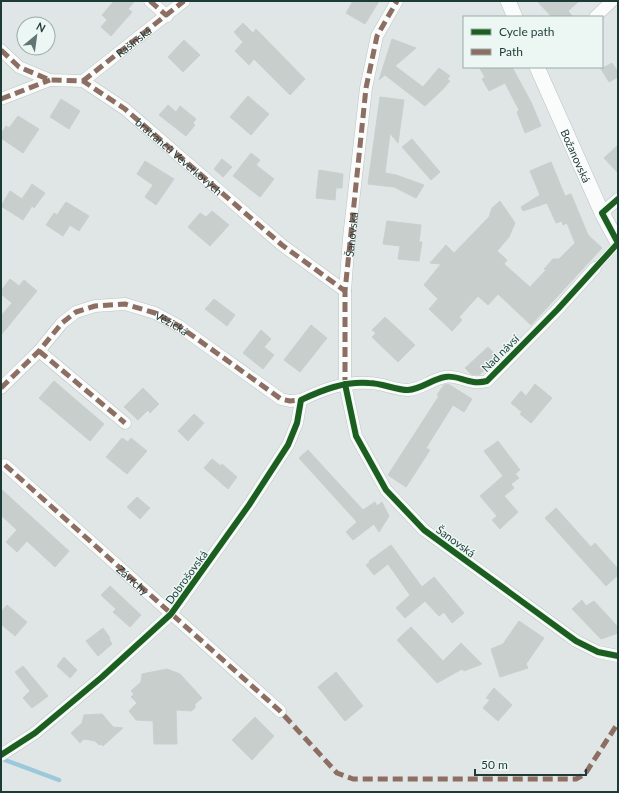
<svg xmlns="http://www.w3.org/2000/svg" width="619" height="793" font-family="Lato,sans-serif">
<rect width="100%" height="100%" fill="#e0e6e5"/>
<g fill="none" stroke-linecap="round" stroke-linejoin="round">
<!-- stream -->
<polyline stroke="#9bc8da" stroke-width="4.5" points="5,760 59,780"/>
</g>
<!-- building -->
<g fill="#c7cecb" stroke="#c8cfce">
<polygon points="114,1 135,1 128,9 132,12 111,36 101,27 107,20 102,15"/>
<polygon points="353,1 379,1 365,24 346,13"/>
<polygon points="537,1 579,1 568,11 573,17 552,17"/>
<polygon points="243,23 253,33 256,29 305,79 290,95 254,59 249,65 235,51 243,42 234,32"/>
<polygon points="392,39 416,48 395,66 423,87 439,68 450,76 447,79 450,81 443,89 425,106 385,75 379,80"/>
<polygon points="184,40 200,55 183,72 168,57"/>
<polygon points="612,63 618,72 618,77 609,82 601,69"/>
<polygon points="479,67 512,67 531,102 541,126 525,133 517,112 519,110 505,83 489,91 482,79 485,77"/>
<polygon points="248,96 269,114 251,135 230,117"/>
<polygon points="380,97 404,100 398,143 390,133 385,173 396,175 424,185 416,198 394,187 368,184"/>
<polygon points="61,99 80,111 69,129 50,117"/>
<polygon points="168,105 176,112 180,106 196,119 193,123 195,125 186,136 159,115"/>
<polygon points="18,116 39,129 23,153 1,138 1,134 6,126 9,128"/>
<polygon points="412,139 440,172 431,180 402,147"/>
<polygon points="618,145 618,173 604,158"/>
<polygon points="251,153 260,160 256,165 274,179 260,197 233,176"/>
<polygon points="222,159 232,167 223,177 214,169"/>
<polygon points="145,161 174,179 156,205 145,197 153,185 137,174"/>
<polygon points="551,162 565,196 571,194 588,235 602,248 531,325 498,294 488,305 478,296 459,317 462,320 452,331 429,309 438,299 424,285 441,264 430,263 446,245 454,253 489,217 492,208 500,201 515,223 509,237 497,251 507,260 504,264 530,287 546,270 544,269 553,259 559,259 575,243 567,223 563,225 562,221 556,223 547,203 523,211 521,207 540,195 530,171"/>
<polygon points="319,170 343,174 342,188 336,188 335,200 316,198"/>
<polygon points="32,184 45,193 34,208 32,206 23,220 1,206 10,191 22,199"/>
<polygon points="66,202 89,216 79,231 70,225 63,236 46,225 54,213 57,215"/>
<polygon points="212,211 229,225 210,246 188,227 200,213 206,217"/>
<polygon points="387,221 421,225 419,242 422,242 419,261 398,259 400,246 383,244"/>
<polygon points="10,279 19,286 24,280 37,291 1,335 1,316 12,303 1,294 1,291"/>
<polygon points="214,299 235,315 227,326 205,309"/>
<polygon points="385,317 415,345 398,362 372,337 376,333 372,330"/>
<polygon points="311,325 327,338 300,372 284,360"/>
<polygon points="261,330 271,339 264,347 274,355 263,369 243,353"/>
<polygon points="488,347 498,357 479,375 471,374 465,368"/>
<polygon points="54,381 104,424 90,441 39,398"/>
<polygon points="448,384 472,399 464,412 453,405 426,448 430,450 406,487 388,475 439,396 437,395 444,385"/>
<polygon points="535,384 552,398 531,423 520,414 522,412 511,403 521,391 526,396"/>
<polygon points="143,388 159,404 150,413 148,410 138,420 124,407"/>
<polygon points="194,414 204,423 188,441 178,431"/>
<polygon points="122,438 128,442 131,438 147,451 127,474 106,457"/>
<polygon points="498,441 520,470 515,474 519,478 511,484 514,488 504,496 518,512 500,529 492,520 497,516 480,496 503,476 484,451"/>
<polygon points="308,450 363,510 375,502 377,506 382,502 389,516 379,532 374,524 353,540 346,532 357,522 299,458"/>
<polygon points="212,459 221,466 222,464 237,477 228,489 204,468"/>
<polygon points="1,489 69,551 55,567 27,541 17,552 6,542 17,530 1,515"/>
<polygon points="137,497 150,508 140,519 127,507"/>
<polygon points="556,508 591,547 595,543 618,569 618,575 606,586 545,518"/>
<polygon points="391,545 422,587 434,577 464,613 452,623 444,612 439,616 425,601 405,618 396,608 410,595 388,564 374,575 366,565 370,562 369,561"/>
<polygon points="110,586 141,615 130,627 113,612 116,609 101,595"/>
<polygon points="582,600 586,606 594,601 618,627 618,633 601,639 572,609"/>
<polygon points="7,605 27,622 15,636 1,624 1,612"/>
<polygon points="519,621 544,638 526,664 528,668 500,677 491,649 503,644"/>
<polygon points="411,627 443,661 461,643 482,664 464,671 462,669 437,683 397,640"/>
<polygon points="103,628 110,638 109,639 112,644 98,656 86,641"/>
<polygon points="64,657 77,670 70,678 57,666"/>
<polygon points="23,666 48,696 32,708 23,698 30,691 15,672"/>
<polygon points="167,669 180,674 202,698 195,704 195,708 191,711 176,710 177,744 154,744 153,721 136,720 129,711 137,703 131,697 134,694 131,691 141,682 142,674"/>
<polygon points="336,672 363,706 345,721 318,687"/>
<polygon points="494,688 512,705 498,721 483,708 490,700 486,698"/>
<polygon points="102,714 113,727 123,728 103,746 101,744 99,745 95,741 84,739 80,743 71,733 82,723 84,715"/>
<polygon points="255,717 274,736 252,760 232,740"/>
</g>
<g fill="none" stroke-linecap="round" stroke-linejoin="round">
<defs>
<g id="minor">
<polyline points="150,1 167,16"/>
<polyline points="397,1 377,36 366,88 349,238 345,291 345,384 356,436 386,490 424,530 576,641 598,652 618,656"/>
<polyline points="595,17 612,1"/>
<path id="s1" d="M1,50L19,67L50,80L83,81L125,109L282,245L345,291"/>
<path id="s2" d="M83,81L184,1"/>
<polyline points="1,99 50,80"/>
<polyline points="602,213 618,199"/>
<polyline points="39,351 125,423"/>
<polyline points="1,388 39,351 62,323 76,312 95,306 125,304 155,313 179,326 281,399 290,401 301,400"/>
<polyline points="5,465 280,711"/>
<path d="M1,755L35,733L102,677L171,614L249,505L288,445L297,423L301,400C322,390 345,381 369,383C382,383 395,390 408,390C422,389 432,379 445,377C458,374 469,386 487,381L558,309L595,268"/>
</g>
<g id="tertiary">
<polyline points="508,1 515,17"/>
<path id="s3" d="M537,67L602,213L618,243"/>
</g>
</defs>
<!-- minor casing -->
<use href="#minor" stroke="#bdc3c2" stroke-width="13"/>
<!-- tertiary casing -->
<use href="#tertiary" stroke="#bdc3c2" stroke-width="16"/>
<!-- minor -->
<use href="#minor" stroke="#fafbfb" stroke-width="12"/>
<!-- tertiary -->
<use href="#tertiary" stroke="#fafbfb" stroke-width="15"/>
<!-- quiet -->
<g stroke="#8d6e63" stroke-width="5" stroke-dasharray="10 5" stroke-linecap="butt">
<polyline points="150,1 167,16"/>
<polyline points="1,50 19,67 50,80 83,81 125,109 282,245 345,291"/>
<polyline points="83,81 184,1"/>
<polyline points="1,99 50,80"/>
<polyline points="39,351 125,423"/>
<path id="s4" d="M345,387V291L366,88L377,36L397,1"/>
<path id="s5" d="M1,388L39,351L62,323L76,312L95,306L125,304L155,313L179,326L281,399L290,401L301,400"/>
<path id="s6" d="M5,465L280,711L337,773L353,779H576L585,774L618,723"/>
</g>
<defs>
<g id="cycleway">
<polyline points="345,384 356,436 386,490 424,530 576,641 598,652 618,656"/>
<path d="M1,755L35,733L102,677L171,614L249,505L288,445L297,423L301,400C322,390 345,381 369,383C382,383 395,390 408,390C422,389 432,379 445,377C458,374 469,386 487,381L558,309L618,243L602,213L618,199"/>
</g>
</defs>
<!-- cycleway casing -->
<use href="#cycleway" stroke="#ecf7f3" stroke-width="8"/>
<!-- cycleway -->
<use href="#cycleway" stroke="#1b5e20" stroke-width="6"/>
</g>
<g text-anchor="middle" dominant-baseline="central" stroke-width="3" stroke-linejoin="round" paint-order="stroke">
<!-- street labels -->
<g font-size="11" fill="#1d3a37" stroke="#ecf7f3">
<text stroke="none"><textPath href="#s2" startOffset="64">Rašínská</textPath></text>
<text stroke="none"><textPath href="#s1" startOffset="214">bratranců Veverkových</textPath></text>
<text stroke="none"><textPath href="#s3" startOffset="97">Božanovská</textPath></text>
<text stroke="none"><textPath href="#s4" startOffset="153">Šanovská</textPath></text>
<text stroke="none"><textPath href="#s5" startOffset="208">Věžická</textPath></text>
<text transform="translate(500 353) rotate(-45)">Nad návsí</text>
<text transform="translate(456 541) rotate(36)">Šanovská</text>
<text transform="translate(186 577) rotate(-54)">Dobrošovská</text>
<text stroke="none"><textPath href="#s6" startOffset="172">Závrchy</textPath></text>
</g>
</g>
<!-- border -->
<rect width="619" height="793" fill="none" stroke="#1d3a37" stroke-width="4"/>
<!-- legend -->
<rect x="463" y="16" width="140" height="52" fill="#ecf7f3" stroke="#99aba8"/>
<rect x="471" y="29" width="20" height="6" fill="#1b5e20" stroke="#99aba8"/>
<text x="499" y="36" font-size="12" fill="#1d3a37">Cycle path</text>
<rect x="471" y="49" width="20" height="6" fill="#8d6e63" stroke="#99aba8"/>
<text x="499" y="56" font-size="12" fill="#1d3a37">Path</text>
<!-- north arrow -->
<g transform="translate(36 36) rotate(29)"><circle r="19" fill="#ecf7f3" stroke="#99aba8"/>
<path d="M0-3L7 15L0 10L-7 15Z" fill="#617674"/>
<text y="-6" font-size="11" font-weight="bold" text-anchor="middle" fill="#1d3a37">N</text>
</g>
<!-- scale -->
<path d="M475 769v6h111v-6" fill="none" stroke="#1d3a37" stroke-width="2"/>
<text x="481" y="769" font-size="12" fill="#1d3a37" stroke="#ecf7f3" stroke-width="3" paint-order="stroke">50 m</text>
</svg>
